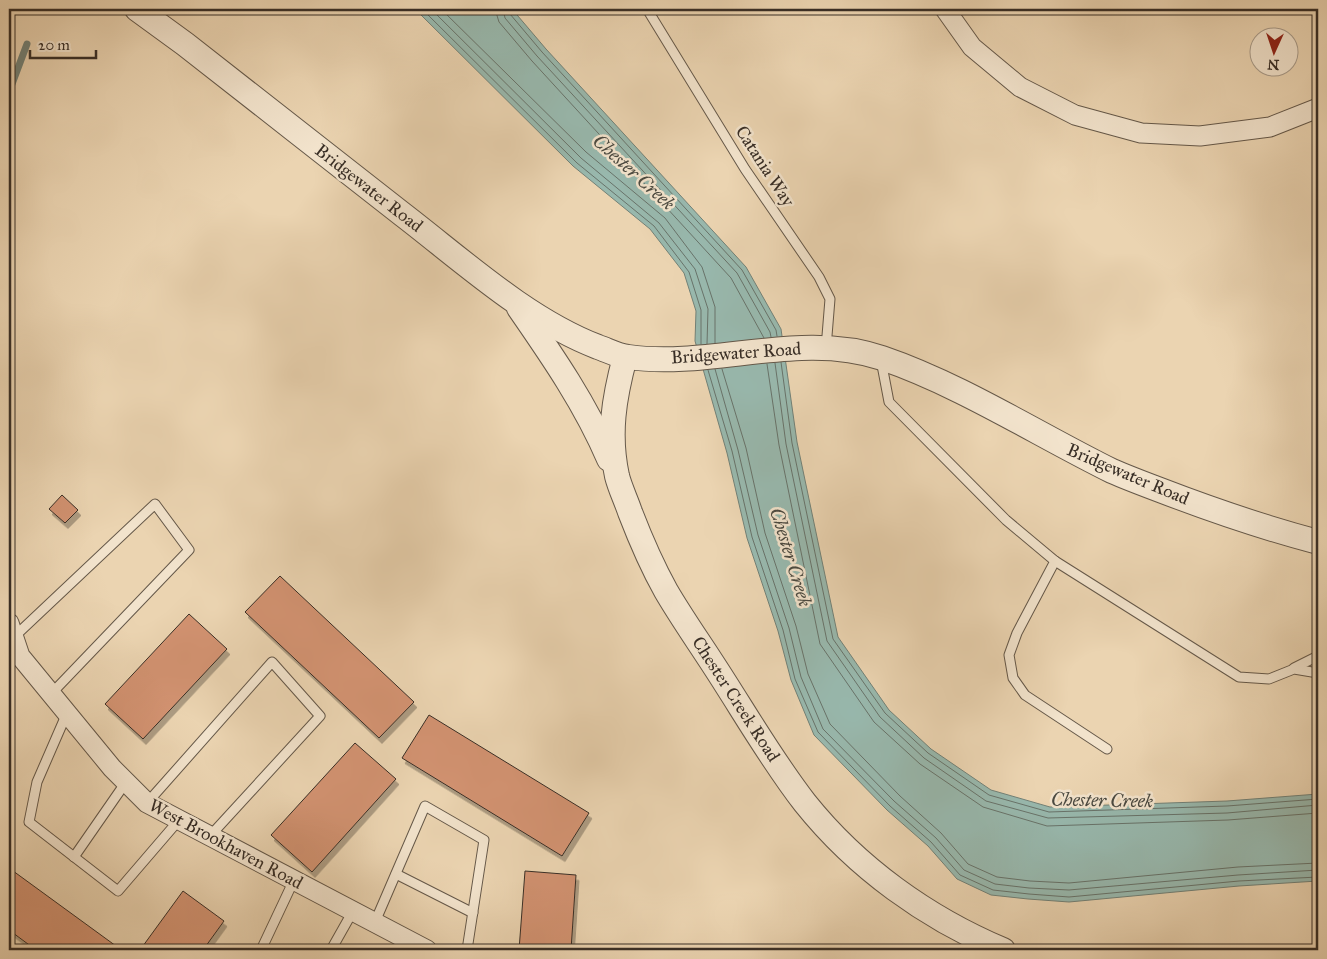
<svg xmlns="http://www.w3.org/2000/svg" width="1327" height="959" font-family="'IM FELL Great Primer',serif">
<defs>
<filter id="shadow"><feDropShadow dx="3" dy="5.5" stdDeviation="0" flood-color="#0004"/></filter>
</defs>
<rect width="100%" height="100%" fill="#ebd4b1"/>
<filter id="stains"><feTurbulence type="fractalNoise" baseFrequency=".004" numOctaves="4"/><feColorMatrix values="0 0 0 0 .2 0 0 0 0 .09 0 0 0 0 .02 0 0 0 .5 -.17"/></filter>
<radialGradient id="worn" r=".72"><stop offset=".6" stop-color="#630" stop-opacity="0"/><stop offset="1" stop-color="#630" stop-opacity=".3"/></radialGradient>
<!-- water -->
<polygon fill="#98b8ad" stroke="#728177" points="415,9 512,9 546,49 746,267 781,329 797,442 838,637 889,710 931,749 991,790 1050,807 1227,801 1318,794 1318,881 1239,886 1069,902 1028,899 991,895 957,879 928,846 887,810 814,735 791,680 778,631 747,538 727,453 695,341 696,311 684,273 650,229 573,166"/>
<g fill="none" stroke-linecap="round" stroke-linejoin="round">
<!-- shore -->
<g stroke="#68736a" stroke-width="1">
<polyline points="422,9 577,163 654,226 689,272 701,310 701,344"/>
<polyline points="431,9 581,158 659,223 695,269 708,309 707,344"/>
<polyline points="441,9 586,152 665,218 702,267 715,307 715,343"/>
<polyline points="495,9 499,22 532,61 731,278 764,338"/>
<polyline points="503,9 505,18 537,56 737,273 770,332 771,337"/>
<polyline points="509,9 510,14 542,52 742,270 776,330 777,336"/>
<polyline points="781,362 792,443 833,639 885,713 928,753 989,795 1049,812 1227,806 1318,799"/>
<polyline points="775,363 786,444 827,641 880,717 924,758 986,801 1048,818 1227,813 1318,805"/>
<polyline points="767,364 779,445 820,644 874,722 920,764 983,807 1047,826 1228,820 1318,813"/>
<polyline points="715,369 738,450 758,535 789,628 801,677 823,729 894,801 936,838 964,870 995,884 1029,888 1069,890 1238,875 1318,870"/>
<polyline points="722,369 746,448 765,533 796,626 808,674 830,724 900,796 941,833 968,864 997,877 1030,881 1069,883 1238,867 1318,863"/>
<polyline points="708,370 732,451 752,537 783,630 795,679 818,732 890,806 931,842 960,875 993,890 1029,894 1069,897 1239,881 1318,877"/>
</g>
<!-- stream -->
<polyline stroke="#728177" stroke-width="7" points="9,92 27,44"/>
</g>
<!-- building -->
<g fill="#d39372" stroke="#382e26" filter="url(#shadow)">
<polygon points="62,495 78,510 65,523 49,509"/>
<polygon points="280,576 414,702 379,738 245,612"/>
<polygon points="189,614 227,649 143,739 105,704"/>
<polygon points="429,715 589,813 562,856 402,758"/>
<polygon points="355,743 396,779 312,872 271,835"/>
<polygon points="9,868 116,946 113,950 36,950 9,930"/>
<polygon points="525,871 576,875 571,950 519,950"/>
<polygon points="183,891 224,921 203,950 140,950"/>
</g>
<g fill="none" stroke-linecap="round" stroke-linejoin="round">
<defs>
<g id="service">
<polyline points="647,9 745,169 819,277 830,299 826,348"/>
<polyline points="881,360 889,402 1006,520 1055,561 1017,633 1009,655 1013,678 1025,695 1107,749"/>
<polyline points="1055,561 1239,677 1269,679 1294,669 1318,673"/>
<polyline points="14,637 155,504 189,550 51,694"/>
<polyline points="1294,668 1318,656"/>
<polyline points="67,713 37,782 29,822 118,891 179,820"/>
<polyline points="147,803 272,662 320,716 210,836"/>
<polyline points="74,857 126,782"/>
<polyline points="396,874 473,913"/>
<polyline points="375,922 425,806 484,840 467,950"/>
<polyline points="261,950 294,880"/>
<polyline points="331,950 353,911"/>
<polyline points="399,950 405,938"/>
</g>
<g id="minor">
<polyline points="945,9 972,47 1020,87 1075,115 1141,133 1200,136 1270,127 1318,108"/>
<polyline points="9,623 20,656 112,768 147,803 427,950"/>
</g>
<g id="tertiary">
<path d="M137,9L185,44C257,101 330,157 402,214C462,260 527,320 598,347C607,350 618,356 628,357C712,369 801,330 882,358C961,385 1037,434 1112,471C1128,478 1144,484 1160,490C1212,510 1265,528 1318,542"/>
<path d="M519,308C553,357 586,405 609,459"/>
<path d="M625,357C614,398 608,434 617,476C620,488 626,500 630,512C640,538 652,566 666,591C680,615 696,638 711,661C742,708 770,758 805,803C857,868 927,918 1003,950"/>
</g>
</defs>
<!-- service casing -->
<use href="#service" stroke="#655849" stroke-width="11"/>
<!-- minor casing -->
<use href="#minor" stroke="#655849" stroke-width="21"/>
<!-- tertiary casing -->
<use href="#tertiary" stroke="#655849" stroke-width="26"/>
<!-- service -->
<use href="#service" stroke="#f2e3cc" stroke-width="9"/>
<!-- minor -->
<use href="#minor" stroke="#f2e3cc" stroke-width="19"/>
<!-- tertiary -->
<use href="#tertiary" stroke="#f2e3cc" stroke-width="24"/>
</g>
<g text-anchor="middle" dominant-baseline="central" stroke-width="5" stroke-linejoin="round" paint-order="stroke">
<!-- street labels -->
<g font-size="18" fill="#382e26" stroke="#f2e3cc">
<text transform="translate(765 166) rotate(57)">Catania Way</text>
<text transform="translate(369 188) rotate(38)">Bridgewater Road</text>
<text transform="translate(736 353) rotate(-4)">Bridgewater Road</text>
<text transform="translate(1128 474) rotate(23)">Bridgewater Road</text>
<text transform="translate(736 699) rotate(57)">Chester Creek Road</text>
<text transform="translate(226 844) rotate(28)">West Brookhaven Road</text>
</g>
<!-- water labels -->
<g font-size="19" font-style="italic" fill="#4b4a41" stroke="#f2e3cc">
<text transform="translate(634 172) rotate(42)">Chester Creek</text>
<text transform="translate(791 557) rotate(73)">Chester Creek</text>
<text transform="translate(1102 800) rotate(1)">Chester Creek</text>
</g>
</g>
<!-- margin -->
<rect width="1327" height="959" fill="none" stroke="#ebd4b1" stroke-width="30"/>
<rect x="10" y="10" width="1307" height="939" fill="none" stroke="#382e26" stroke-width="2.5"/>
<rect x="15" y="15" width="1297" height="929" fill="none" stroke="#382e26"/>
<!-- north arrow -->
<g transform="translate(1274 52) rotate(183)"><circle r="24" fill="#f2e3cc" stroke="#a89b8a"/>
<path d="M0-4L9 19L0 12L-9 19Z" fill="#8f2418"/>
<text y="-8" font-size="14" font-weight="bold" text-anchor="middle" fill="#382e26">N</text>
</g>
<!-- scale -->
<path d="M30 50v8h66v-8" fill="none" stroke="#382e26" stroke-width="2.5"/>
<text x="38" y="50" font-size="15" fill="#382e26" stroke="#f2e3cc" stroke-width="4" paint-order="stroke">20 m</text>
<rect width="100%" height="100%" filter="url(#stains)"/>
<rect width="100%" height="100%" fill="url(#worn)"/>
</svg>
